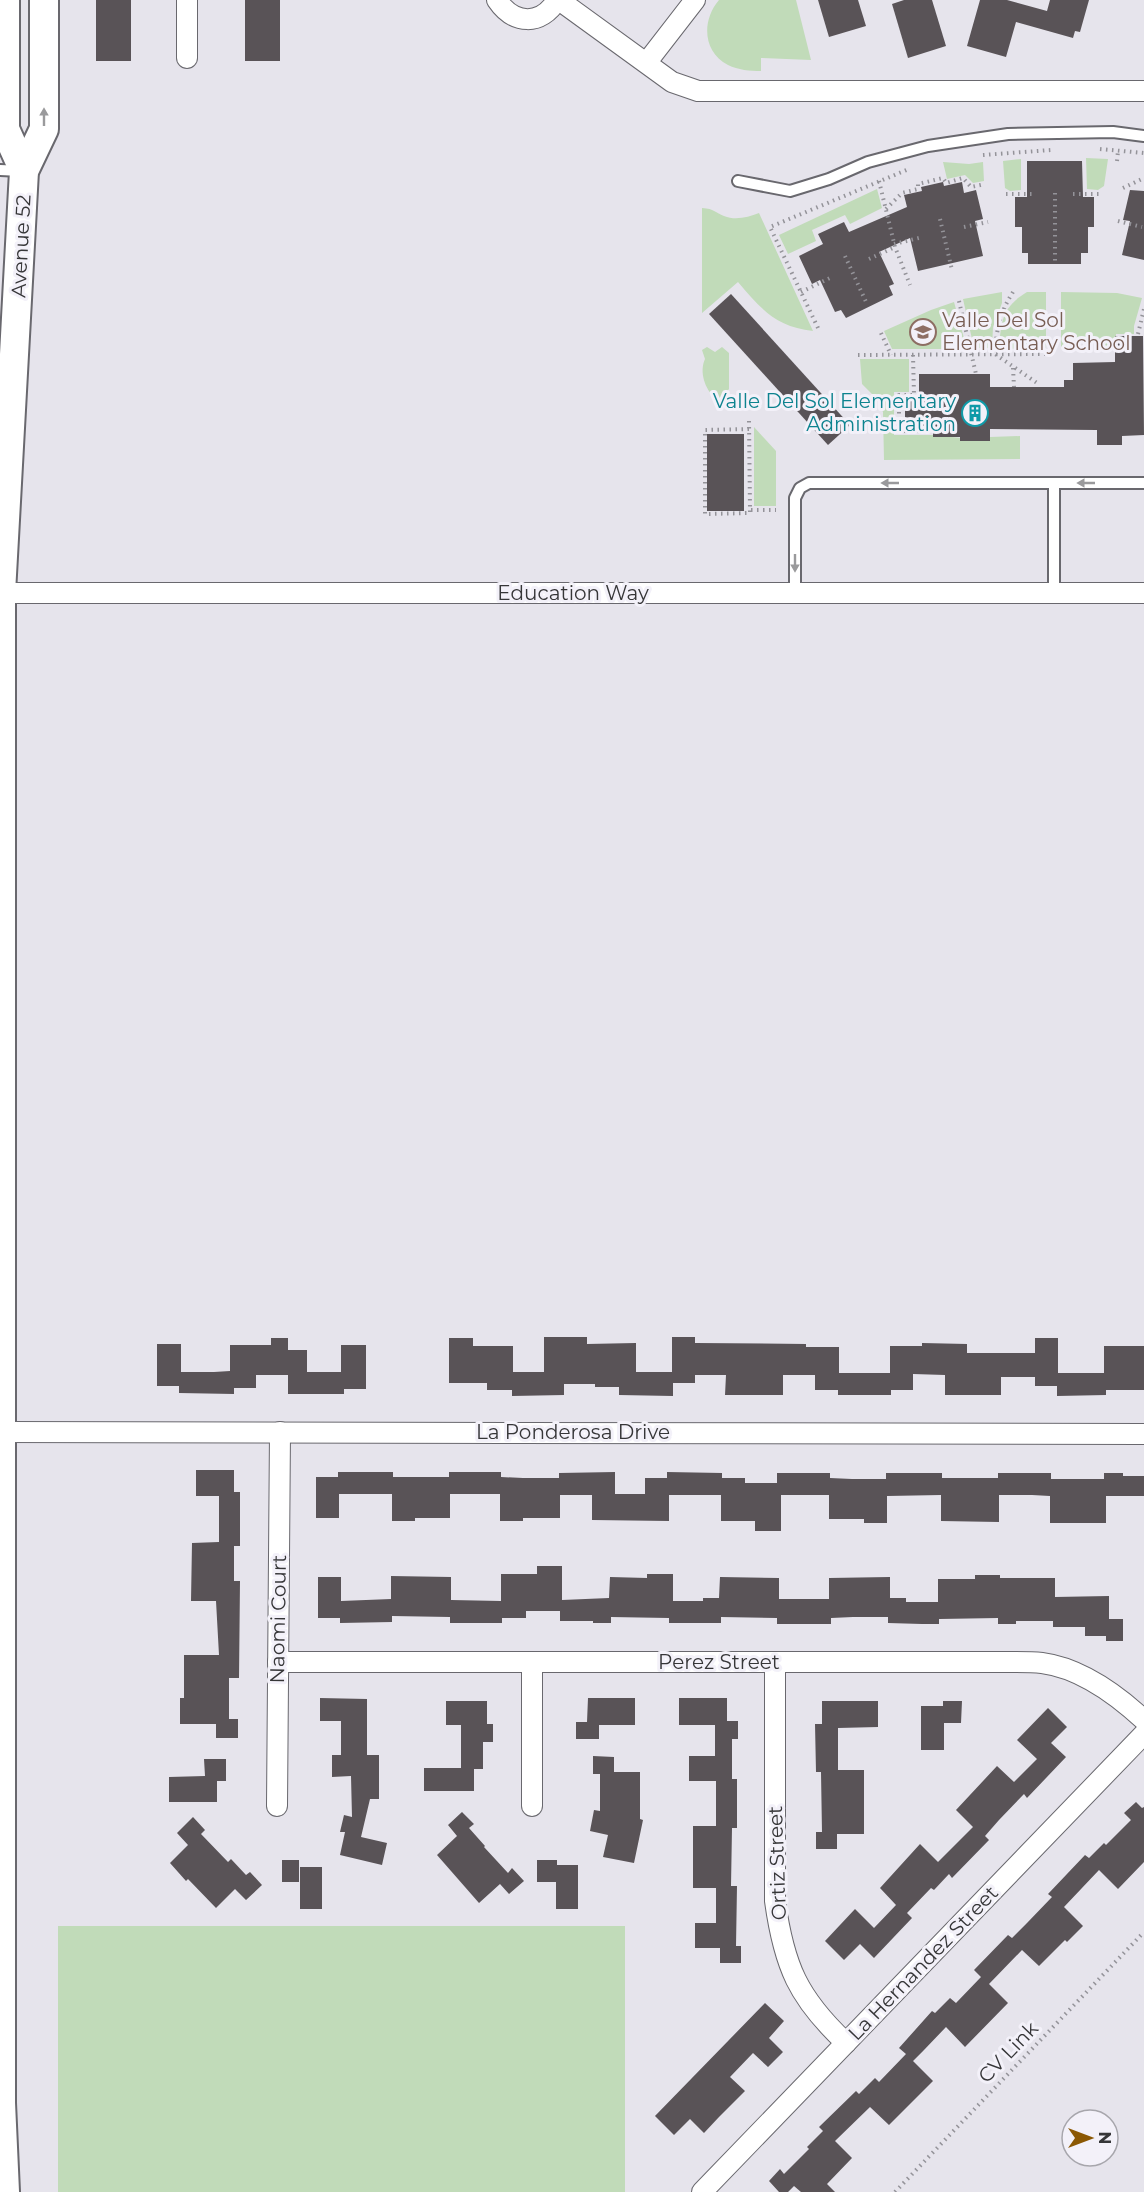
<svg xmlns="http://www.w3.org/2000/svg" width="1144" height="2192" font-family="Montserrat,sans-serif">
<rect width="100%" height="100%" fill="#e6e4ec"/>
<!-- green -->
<g fill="#c1dbb9">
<path d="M719,0H796L811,60L761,58V71C750,71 738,70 728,65C702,51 702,20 719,0Z"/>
<polygon points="1086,158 1108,159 1104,186 1098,190 1087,189"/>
<polygon points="1021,159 1021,190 1010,191 1005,188 1003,161"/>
<polygon points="943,162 969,164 983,162 984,181 973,183 965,175 947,179"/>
<polygon points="877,189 882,208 850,224 845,215 812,230 816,241 788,254 779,235"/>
<path d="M702,208C715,209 714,212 724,216C736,221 748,217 759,213L813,331C776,327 761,309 738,282L702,313Z"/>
<polygon points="1002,292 1002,303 993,327 992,348 974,348 963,299"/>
<path d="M1027,292H1046V348L999,349C1001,321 1002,307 1027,292Z"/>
<path d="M1061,292L1117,293L1142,298L1134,326V334H1116V348H1106C1091,334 1077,339 1061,347Z"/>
<polygon points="954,302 967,349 892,349 884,331 931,310"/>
<path d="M707,347L715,352L722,347L729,353V389L722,398H715C705,389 699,372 705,359L702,350Z"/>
<polygon points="860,359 909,359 909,392 894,392 894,435 933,435 990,441 990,437 1020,436 1020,459 884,460 883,412 876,398 862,384"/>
<polygon points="754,427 776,451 776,506 754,506"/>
<rect x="58" y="1926" width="567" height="266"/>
</g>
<!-- building -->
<g fill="#595357">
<rect x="96" y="0" width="35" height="61"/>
<rect x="245" y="0" width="35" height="61"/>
<polygon points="818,0 858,0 866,26 829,37"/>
<polygon points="904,0 932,0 946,46 908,58 892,4"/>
<polygon points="980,0 1007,0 1047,11 1050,0 1089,0 1080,32 1075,31 1073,38 1016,22 1006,57 967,46"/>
<polygon points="1027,161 1082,161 1083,197 1094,197 1094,227 1088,227 1088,253 1081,253 1081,264 1028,264 1028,253 1022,253 1022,227 1015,227 1015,197 1027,197"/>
<polygon points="943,182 944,186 962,182 964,193 976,190 983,219 975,221 983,256 918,271 910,238 879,252 894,284 889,286 893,295 846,318 841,310 835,312 820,280 812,284 799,256 823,244 818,234 844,222 849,232 907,207 904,195 922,191 921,187"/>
<polygon points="1130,190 1144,191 1144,260 1122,255 1130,221 1123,220"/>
<polygon points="731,294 850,425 828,445 709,314"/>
<polygon points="1115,336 1143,336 1144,435 1122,436 1122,445 1097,445 1097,430 990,429 990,441 960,441 960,437 933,437 933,427 910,427 910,424 905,424 905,402 909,402 909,398 919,398 919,374 990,374 990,387 1064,387 1064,380 1073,380 1073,363 1115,362"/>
<rect x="707" y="434" width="37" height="77"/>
<polygon points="544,1337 587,1337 587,1344 636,1343 636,1372 672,1372 672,1337 695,1337 695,1343 806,1344 806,1347 839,1347 839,1373 890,1373 890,1346 922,1346 922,1343 967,1344 967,1353 1035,1353 1035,1338 1058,1338 1058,1373 1104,1373 1104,1346 1144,1346 1144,1390 1106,1390 1106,1395 1057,1396 1057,1386 1035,1386 1035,1377 1001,1377 1001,1395 945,1395 945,1375 913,1374 913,1390 891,1390 891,1395 838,1395 838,1390 815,1390 815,1375 783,1375 783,1395 725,1395 726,1375 695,1375 695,1383 673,1383 673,1396 619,1395 619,1387 595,1387 595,1384 564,1384 564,1395 512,1396 512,1390 487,1390 487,1383 449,1383 449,1338 473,1338 473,1346 513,1346 513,1372 544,1372"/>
<polygon points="271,1338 288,1338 288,1350 307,1350 307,1372 341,1372 341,1345 366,1345 366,1389 344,1389 344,1394 288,1394 288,1375 256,1375 256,1388 234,1388 234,1394 179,1393 179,1386 157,1386 157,1344 181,1344 181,1372 214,1372 230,1371 230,1345 271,1345"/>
<polygon points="196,1470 234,1470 234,1492 240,1492 240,1546 234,1546 234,1581 240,1581 239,1678 229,1678 229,1719 238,1719 238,1738 216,1738 216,1724 180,1724 180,1698 184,1698 184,1655 219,1655 216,1601 191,1601 192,1543 219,1542 219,1496 196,1496"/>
<polygon points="338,1472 393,1472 393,1477 449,1477 449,1472 501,1472 501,1477 523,1478 559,1478 559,1473 615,1472 615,1494 645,1494 645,1478 667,1478 667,1472 722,1473 722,1478 745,1478 745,1483 777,1483 777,1473 830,1473 830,1478 852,1479 886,1479 886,1473 942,1473 942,1478 998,1478 998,1473 1051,1473 1051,1479 1104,1479 1104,1473 1123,1473 1123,1476 1144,1476 1144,1496 1106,1496 1106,1523 1050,1523 1050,1496 1032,1495 999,1495 999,1522 941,1521 941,1495 887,1496 887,1523 864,1523 864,1519 829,1519 829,1495 781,1495 781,1531 755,1531 755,1521 721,1521 721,1495 669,1495 669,1521 592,1520 592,1495 560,1495 560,1518 523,1518 523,1521 500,1521 500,1494 450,1494 450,1518 415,1518 415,1521 392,1521 392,1494 339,1494 339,1518 316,1518 316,1477 338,1477"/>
<polygon points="537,1566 562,1566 562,1600 609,1598 610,1577 647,1578 647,1574 673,1574 673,1601 703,1601 703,1598 719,1598 720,1577 779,1578 779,1599 829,1599 829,1578 890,1577 890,1598 906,1598 906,1602 938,1602 938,1579 975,1579 975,1575 1000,1575 1000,1578 1055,1578 1055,1597 1109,1596 1109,1619 1123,1619 1123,1641 1106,1641 1106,1636 1085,1636 1085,1627 1053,1627 1053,1621 1016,1621 1016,1624 998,1624 998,1618 939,1619 939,1624 922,1624 888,1623 888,1617 853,1617 831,1618 831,1624 777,1624 777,1618 721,1617 721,1623 669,1623 669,1618 611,1617 611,1623 593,1623 593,1621 560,1621 560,1611 526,1611 526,1618 502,1618 502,1623 450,1623 450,1617 392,1616 392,1622 340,1623 340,1618 318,1618 318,1577 341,1577 341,1601 391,1599 391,1576 451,1577 451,1600 501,1601 501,1574 537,1574"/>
<polygon points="320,1698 367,1699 367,1755 379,1755 379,1799 370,1799 361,1837 387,1843 382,1865 340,1855 345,1832 340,1832 344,1815 352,1817 351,1776 332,1777 332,1755 341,1755 341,1721 320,1721"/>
<polygon points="588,1698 635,1698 635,1725 599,1725 599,1739 576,1739 576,1722 587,1722"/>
<polygon points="679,1698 727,1698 727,1721 738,1721 738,1739 732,1739 732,1779 737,1779 737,1828 732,1828 731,1886 737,1886 736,1946 741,1946 741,1963 720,1963 720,1948 695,1948 695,1923 716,1923 716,1888 693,1888 693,1826 716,1826 716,1781 689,1781 689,1756 715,1756 715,1725 679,1725"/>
<polygon points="446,1701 487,1701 487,1724 493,1724 493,1742 483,1742 483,1769 474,1769 474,1791 424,1791 424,1768 461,1768 461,1725 446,1725"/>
<polygon points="822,1701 878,1701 878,1727 838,1728 838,1770 864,1770 864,1834 837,1834 837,1849 816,1849 816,1832 822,1832 821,1772 816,1772 815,1724 822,1724"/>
<polygon points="943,1701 962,1701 961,1723 944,1723 944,1750 921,1750 921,1706 943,1706"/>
<polygon points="1048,1708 1067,1727 1051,1743 1066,1757 1027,1798 1024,1794 999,1820 985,1836 989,1840 952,1878 949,1874 934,1890 931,1888 907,1913 912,1918 874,1958 860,1944 844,1960 825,1941 855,1909 874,1928 896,1905 880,1888 920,1844 938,1862 973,1827 956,1810 997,1766 1014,1782 1037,1759 1017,1740"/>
<polygon points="593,1756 614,1757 614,1772 640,1772 640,1819 643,1820 634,1863 603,1857 608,1835 590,1831 594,1810 600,1811 600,1774 593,1774"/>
<polygon points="204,1759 226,1759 226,1781 217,1781 217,1802 169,1802 169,1777 205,1776"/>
<polygon points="1136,1802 1142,1808 1144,1807 1144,1862 1118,1889 1099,1870 1064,1907 1083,1926 1067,1942 1065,1940 1039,1966 1022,1950 989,1984 1008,2003 965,2047 946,2027 924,2050 913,2061 933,2081 889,2125 870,2107 835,2141 852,2158 827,2184 835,2192 801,2192 794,2186 788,2192 779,2192 769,2181 780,2169 784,2174 809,2149 807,2147 823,2131 819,2127 856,2091 859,2094 875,2078 879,2082 906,2054 899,2048 932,2011 935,2013 950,1998 956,2003 981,1977 974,1970 1008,1935 1012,1938 1027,1923 1052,1897 1048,1894 1085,1855 1089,1858 1104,1843 1106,1845 1131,1820 1124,1813"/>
<polygon points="462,1812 474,1824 469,1828 485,1846 484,1847 508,1873 512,1868 524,1881 509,1894 500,1884 479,1903 437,1855 457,1836 448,1825"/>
<polygon points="193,1817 205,1830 201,1834 228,1862 231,1859 246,1875 250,1872 262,1885 246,1900 235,1889 216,1908 188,1879 186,1881 170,1863 188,1845 177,1833"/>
<rect x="282" y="1860" width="17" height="22"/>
<polygon points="537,1860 557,1860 557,1865 578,1865 578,1909 556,1909 556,1882 537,1882"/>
<rect x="300" y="1867" width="22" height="42"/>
<polygon points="765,2003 784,2021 769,2038 783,2052 768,2067 753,2053 730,2077 745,2091 719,2117 704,2133 690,2119 674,2135 655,2116"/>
</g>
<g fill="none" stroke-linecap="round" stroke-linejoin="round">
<defs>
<g id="lane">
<polyline points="0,170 21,171"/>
<polyline points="738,181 790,191 829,179 868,162 928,146 1008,134 1113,132 1144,136"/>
<polyline points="1054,483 1054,593"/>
<polyline points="795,593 795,498 800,488 809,483 1144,483"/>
</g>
<g id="street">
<polyline points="187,0 187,58"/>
<path d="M497,0C514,25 541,26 557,0"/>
<polyline points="559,0 672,82 698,91 1144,91"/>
<polyline points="647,62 695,0"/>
<polyline points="1,593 1144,593"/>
<polyline points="2,1432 1144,1434"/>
<path d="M278,1662H1014C1023,1662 1033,1662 1042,1663C1080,1668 1117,1695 1144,1720"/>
<polyline points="532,1662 532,1806"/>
<path d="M775,1662V1901C784,1966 798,1998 846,2043"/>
<polyline points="277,1806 280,1432"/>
<polyline points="702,2192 1144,1734"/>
</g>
<g id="secondary">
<polyline points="5,0 5,129 24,171"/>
<polyline points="5,2192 1,2103 1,593 24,171 44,129 44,0"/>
</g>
</defs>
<!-- lane casing -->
<use href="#lane" stroke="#69686e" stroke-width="14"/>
<!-- street casing -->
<use href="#street" stroke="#69686e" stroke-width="22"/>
<!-- secondary casing -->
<use href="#secondary" stroke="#69686e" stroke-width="32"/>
<!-- path -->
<g stroke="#949399" stroke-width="4" stroke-dasharray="1.5 4.5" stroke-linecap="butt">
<polyline points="1100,149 1144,153"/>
<polyline points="983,155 1051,150"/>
<polyline points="1117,161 1118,151"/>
<polyline points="879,181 895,247 910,285"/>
<polyline points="1123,188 1144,178"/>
<polyline points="1055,193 1055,261"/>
<polyline points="1006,194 1036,194"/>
<polyline points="1073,194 1103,194"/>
<polyline points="886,209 902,193 918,189 918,184 943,178 946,183 963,178 971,187 985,184"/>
<polyline points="940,219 952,270"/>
<polyline points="1118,221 1142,227"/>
<polyline points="964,227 988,222"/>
<polyline points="894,244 923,237"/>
<polyline points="845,256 867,304"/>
<polyline points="869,259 895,247"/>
<polyline points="801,292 832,277"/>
<path d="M1013,292C1000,312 996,331 995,354L1037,383"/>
<polyline points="959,301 976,374"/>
<polyline points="818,328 770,227 909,169"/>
<polyline points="881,333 891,355"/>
<polyline points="1138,334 1144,309"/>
<polyline points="858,355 1046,354"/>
<polyline points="913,355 914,395 899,395 899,431 933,431"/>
<polyline points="1013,368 1014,387"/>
<polyline points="749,421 750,510 776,510"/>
<polyline points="749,429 705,430 705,514 750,513 750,510"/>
<polyline points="895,2192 1144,1932"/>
</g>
<!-- lane -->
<use href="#lane" stroke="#fff" stroke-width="10"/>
<!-- street -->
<use href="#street" stroke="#fff" stroke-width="20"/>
<!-- secondary -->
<use href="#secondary" stroke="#fff" stroke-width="28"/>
</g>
<!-- one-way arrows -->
<defs><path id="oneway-solid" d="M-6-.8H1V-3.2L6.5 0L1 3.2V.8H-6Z" transform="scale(1.5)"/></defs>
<g fill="#9a9a9c">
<use href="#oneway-solid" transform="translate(44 117) rotate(-90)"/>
<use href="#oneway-solid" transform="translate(890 483) rotate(180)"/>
<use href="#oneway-solid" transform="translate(1086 483) rotate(180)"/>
<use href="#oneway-solid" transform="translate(795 563) rotate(90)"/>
</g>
<!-- icons -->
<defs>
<symbol id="school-ring" viewBox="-11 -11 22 22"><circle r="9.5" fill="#f3f1f9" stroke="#8d6e63" stroke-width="1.5"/><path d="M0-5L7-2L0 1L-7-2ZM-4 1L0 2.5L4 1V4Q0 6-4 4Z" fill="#8d6e63"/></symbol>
<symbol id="building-ring" viewBox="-11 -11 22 22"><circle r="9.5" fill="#f3f1f9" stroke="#0f9aa8" stroke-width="1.5"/><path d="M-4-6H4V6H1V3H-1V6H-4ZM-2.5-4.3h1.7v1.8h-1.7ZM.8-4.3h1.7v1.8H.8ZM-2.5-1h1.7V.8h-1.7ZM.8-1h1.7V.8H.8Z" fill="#0f9aa8"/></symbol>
</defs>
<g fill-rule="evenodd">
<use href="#school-ring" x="908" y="317" width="30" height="30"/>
<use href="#building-ring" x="960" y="398" width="30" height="30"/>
</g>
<g text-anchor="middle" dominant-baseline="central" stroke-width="6" stroke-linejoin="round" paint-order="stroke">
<!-- street labels -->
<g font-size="20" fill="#363638" stroke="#f3f1f9">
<text transform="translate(21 246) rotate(-87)">Avenue 52</text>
<text x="573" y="593">Education Way</text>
<text x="573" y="1432">La Ponderosa Drive</text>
<text transform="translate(278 1619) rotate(-89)">Naomi Court</text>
<text x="719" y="1662">Perez Street</text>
<text transform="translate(777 1863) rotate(-92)">Ortiz Street</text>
<text transform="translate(923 1963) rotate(-46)">La Hernandez Street</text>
<text transform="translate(1008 2052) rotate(-46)">CV Link</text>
</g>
<!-- education labels -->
<g font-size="20" fill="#785e54" stroke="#f3f1f9" text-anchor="start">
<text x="942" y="320">Valle Del Sol<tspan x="942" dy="23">Elementary School</tspan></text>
</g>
<!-- culture labels -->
<g font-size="20" fill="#0d838f" stroke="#f3f1f9" text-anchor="end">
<text x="956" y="401">Valle Del Sol Elementary<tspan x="956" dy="23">Administration</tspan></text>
</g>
</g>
<!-- north arrow -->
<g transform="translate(1090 2138) rotate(90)"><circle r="28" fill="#f3f1f9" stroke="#a7a6ac" stroke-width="1.5"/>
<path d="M0-4.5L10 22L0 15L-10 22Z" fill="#8b5804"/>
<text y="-9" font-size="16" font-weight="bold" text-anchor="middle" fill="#363638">N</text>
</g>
</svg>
